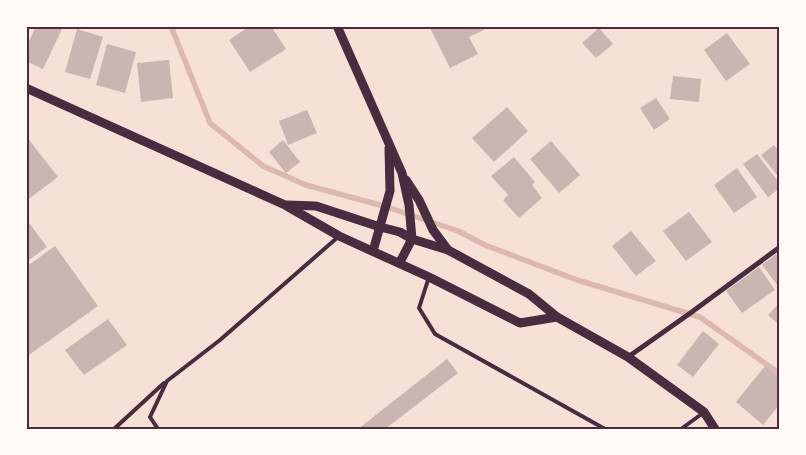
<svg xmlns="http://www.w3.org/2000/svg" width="806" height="455" font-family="Lato,sans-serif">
<rect width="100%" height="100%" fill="#f7e1d7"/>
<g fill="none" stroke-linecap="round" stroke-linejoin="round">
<!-- stream -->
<polyline stroke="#dcb8b0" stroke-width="5.5" points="171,26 210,123 263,166 306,185 387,207 458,231 485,245 577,280 700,317 780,374"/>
</g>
<!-- building -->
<g fill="#ccb4b1">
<polygon points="36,26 63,27 43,69 26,61 26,48"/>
<polygon points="250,26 271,26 286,49 250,72 229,40"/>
<polygon points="429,26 482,26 484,30 469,37 478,54 450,68"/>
<polygon points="599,28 613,44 596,58 582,43"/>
<polygon points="77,29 103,37 90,79 65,72"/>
<polygon points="727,33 750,64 726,81 704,50"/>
<polygon points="107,44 136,52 125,93 96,85"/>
<polygon points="169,60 173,98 141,102 137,63"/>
<polygon points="673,76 701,79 699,102 670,99"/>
<polygon points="656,98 670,119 654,130 640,108"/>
<polygon points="507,107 528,131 494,162 472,138"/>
<polygon points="307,110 317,133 288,145 279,121"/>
<polygon points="26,136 58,177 26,201"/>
<polygon points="283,140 300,162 286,173 269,152"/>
<polygon points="551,141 580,175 559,193 530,159"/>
<polygon points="774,145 780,153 780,179 761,155"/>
<polygon points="757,154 780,184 780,188 768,197 743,164"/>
<polygon points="514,157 535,182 532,185 542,198 519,218 503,200 508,195 491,176"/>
<polygon points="737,168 757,197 734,213 714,185"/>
<polygon points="689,212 712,242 686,261 663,231"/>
<polygon points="26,219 47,247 26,262"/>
<polygon points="631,231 656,261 636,276 612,246"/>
<polygon points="55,246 98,306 26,357 26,267"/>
<polygon points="780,251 780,285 778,286 762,265"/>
<polygon points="759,267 775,290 742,313 726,291"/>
<polygon points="780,302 780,324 779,325 768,315"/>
<polygon points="108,319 127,345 84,375 65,350"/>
<polygon points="703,331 719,344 693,377 677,365"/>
<polygon points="447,359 458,373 385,429 358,429"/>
<polygon points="765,366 780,378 780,404 763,425 736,402"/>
</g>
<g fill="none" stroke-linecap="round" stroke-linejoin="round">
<!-- service -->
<g stroke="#4a2c40" stroke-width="4">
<polyline points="429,277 419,308 435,334 605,429"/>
<polyline points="114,429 164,383"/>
<polyline points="158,429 150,417 167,381 220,340 338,237"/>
<polyline points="681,429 703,413"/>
</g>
<!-- minor -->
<polyline stroke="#4a2c40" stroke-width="5" points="628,357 689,314 780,247"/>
<!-- tertiary -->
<g stroke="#4a2c40" stroke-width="9">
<polyline points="337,26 402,173 409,205 412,239 400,262"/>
<polyline points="26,88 285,205 339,236 429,277 520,323 557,317"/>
<polyline points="406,180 419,200 433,230 448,250"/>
<polyline points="287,205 316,206 380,227 400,232 412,239 448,250 529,294 557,317 628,357 704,412 715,429"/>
<polyline points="373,251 390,191 389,148"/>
</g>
</g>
<!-- border -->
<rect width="806" height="455" fill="none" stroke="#fffaf5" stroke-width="55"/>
<rect x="28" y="28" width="750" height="400" fill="none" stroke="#4a2c40" stroke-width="2"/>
</svg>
